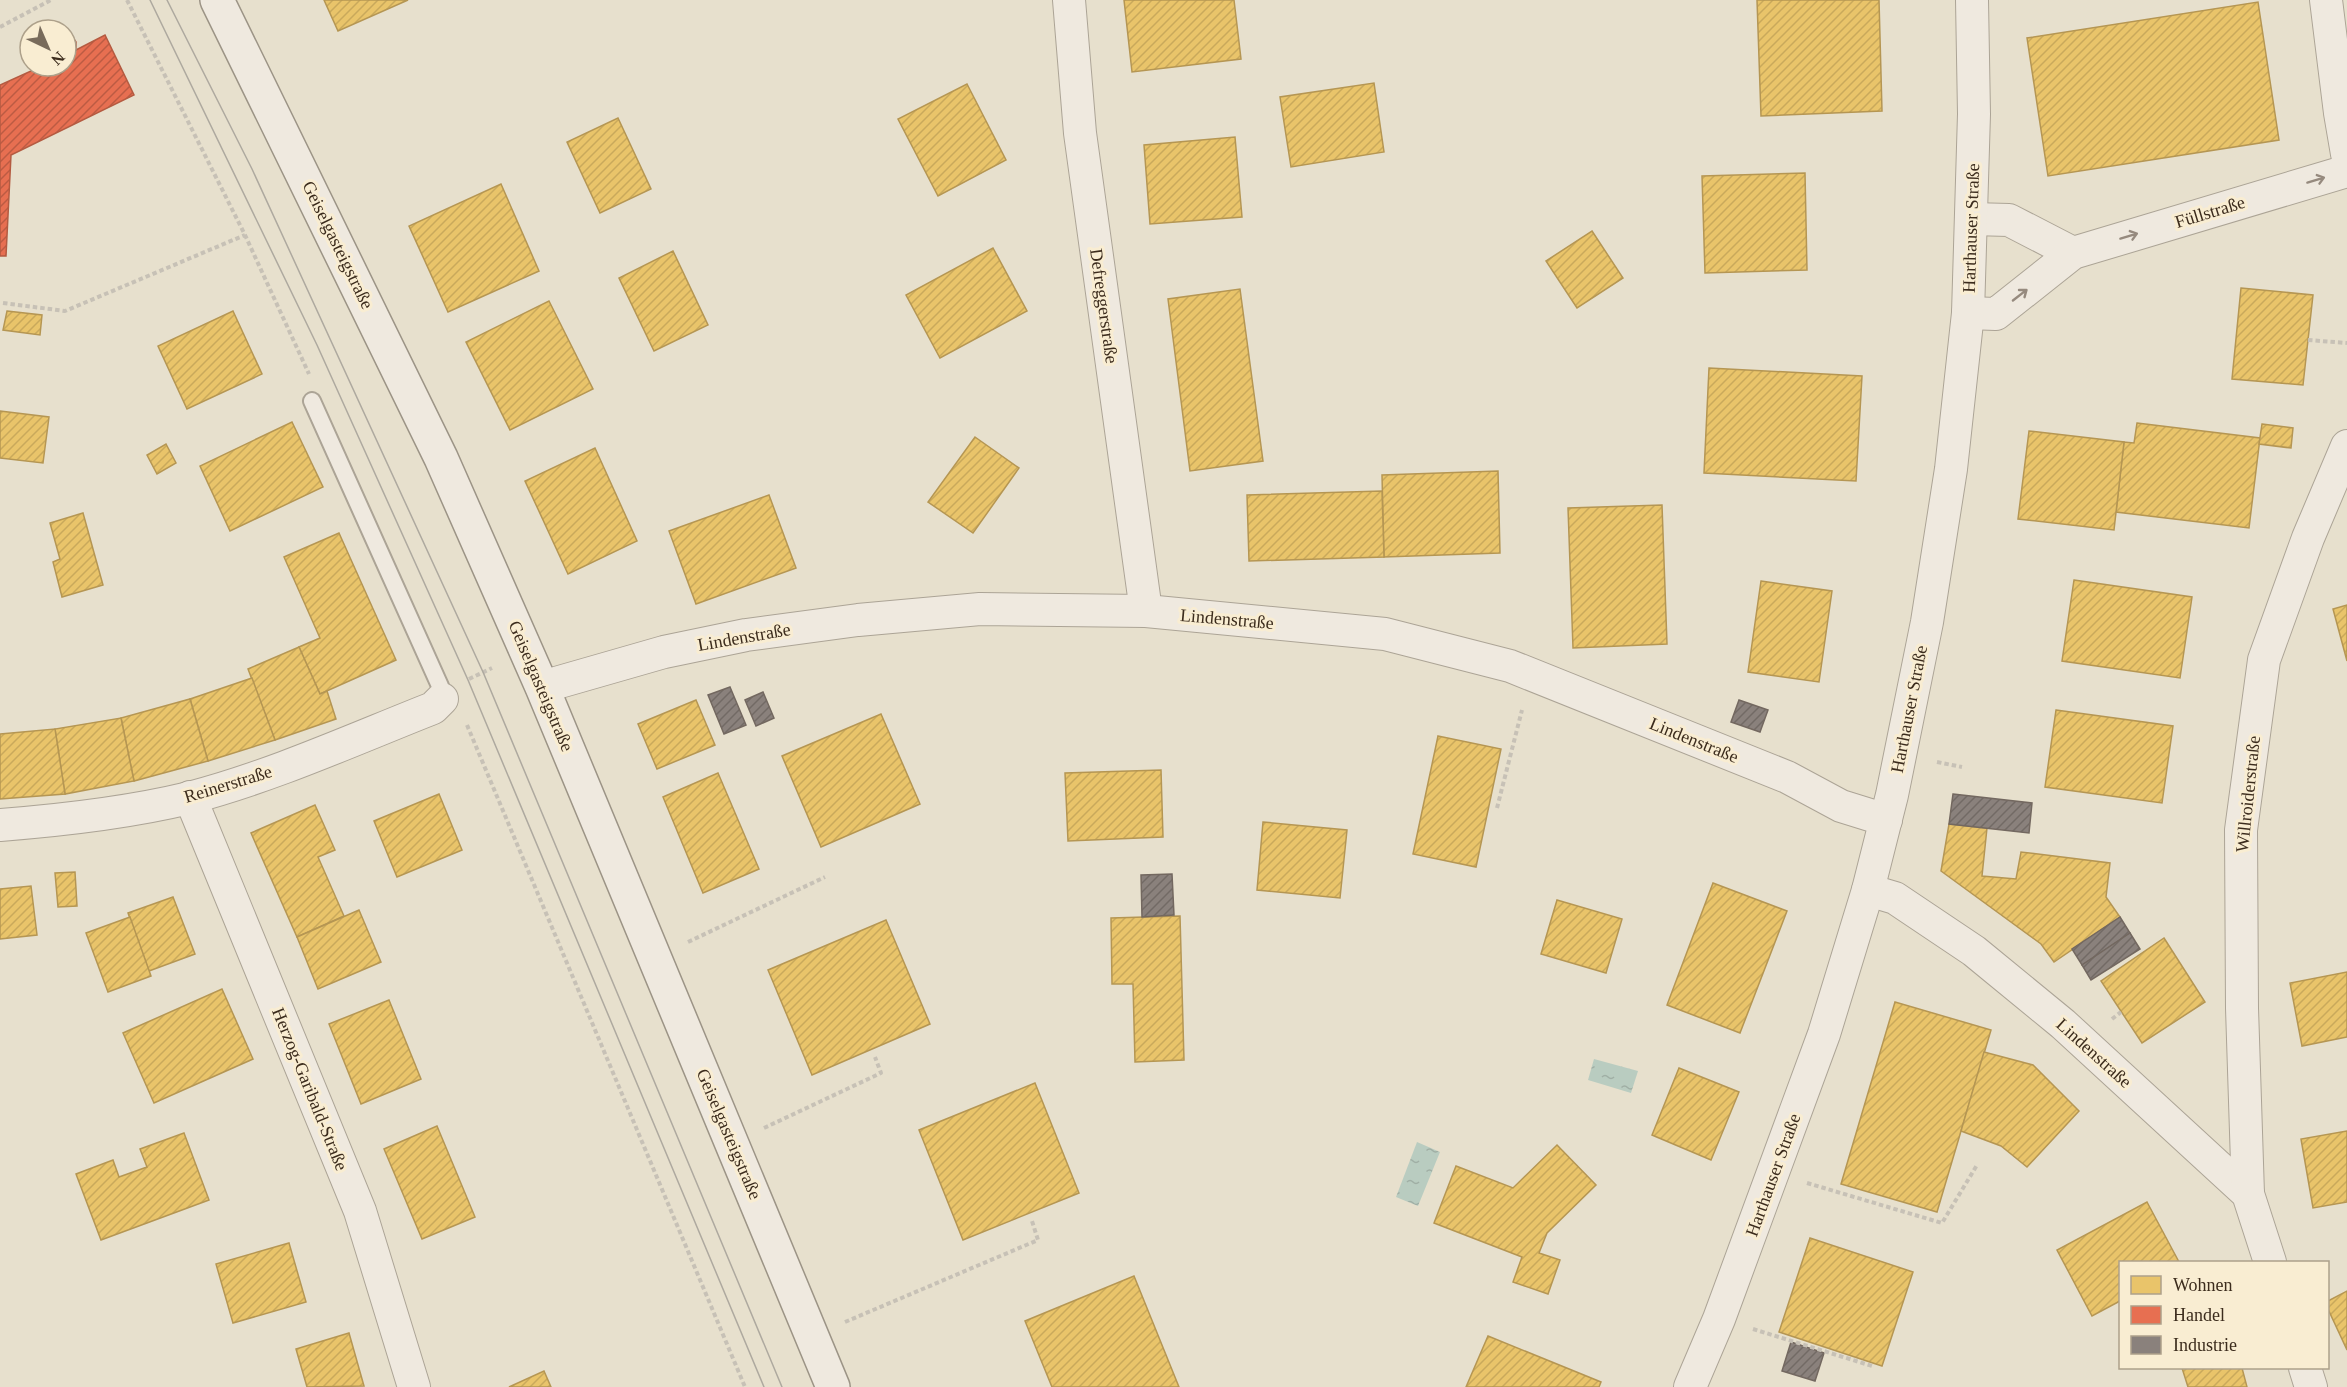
<svg xmlns="http://www.w3.org/2000/svg" width="2347" height="1387" font-family="Georgia,serif">
<defs>
<pattern id="water-ripples" width="26" height="14" patternUnits="userSpaceOnUse" patternTransform="scale(1.5)"><rect width="26" height="14" fill="#b9ccc0"/><path d="M2 4q2-2 4 0t4 0M15 11q2-2 4 0t4 0" fill="none" stroke="#a0afa5"/></pattern>
<pattern id="homes-hatch" width="6" height="6" patternUnits="userSpaceOnUse" patternTransform="scale(1.5)"><rect width="6" height="6" fill="#e9c46a"/><path d="M-1 1l2-2M0 6l6-6M5 7l2-2" fill="none" stroke="#c9a95b"/></pattern>
<pattern id="shops-hatch" width="6" height="6" patternUnits="userSpaceOnUse" patternTransform="scale(1.5)"><rect width="6" height="6" fill="#e76f51"/><path d="M-1 1l2-2M0 6l6-6M5 7l2-2" fill="none" stroke="#bc5b43"/></pattern>
<pattern id="industry-hatch" width="6" height="6" patternUnits="userSpaceOnUse" patternTransform="scale(1.5)"><rect width="6" height="6" fill="#8a817c"/><path d="M-1 1l2-2M0 6l6-6M5 7l2-2" fill="none" stroke="#726a65"/></pattern>
</defs>
<rect width="100%" height="100%" fill="#e7e0cd"/>
<!-- water -->
<g fill="url(#water-ripples)">
<polygon points="1594,1059 1638,1071 1631,1093 1588,1080"/>
<polygon points="1417,1142 1440,1152 1418,1206 1396,1197"/>
</g>
<!-- homes -->
<g fill="url(#homes-hatch)" stroke="#b59653" stroke-width="1.5">
<polygon points="324,0 408,0 338,31"/>
<polygon points="1124,0 1234,0 1241,59 1132,72"/>
<polygon points="1757,0 1879,0 1882,111 1761,116"/>
<polygon points="2258,2 2279,140 2048,176 2027,38"/>
<polygon points="1374,83 1384,152 1291,167 1280,97"/>
<polygon points="967,84 1006,160 938,196 898,119"/>
<polygon points="618,118 651,189 600,213 567,142"/>
<polygon points="1235,137 1242,217 1150,224 1144,145"/>
<polygon points="1805,173 1807,270 1705,273 1702,176"/>
<polygon points="501,184 539,271 448,312 409,226"/>
<polygon points="1592,231 1623,278 1577,308 1546,261"/>
<polygon points="993,248 1027,311 940,358 906,295"/>
<polygon points="673,251 708,325 654,351 619,278"/>
<polygon points="2241,288 2313,295 2303,385 2232,379"/>
<polygon points="1240,289 1263,461 1190,471 1168,299"/>
<polygon points="549,301 593,389 510,430 466,342"/>
<polygon points="7,311 42,315 40,335 3,330"/>
<polygon points="233,311 262,374 187,409 158,346"/>
<polygon points="1709,368 1862,376 1856,481 1704,473"/>
<polygon points="0,411 49,417 43,463 0,458"/>
<polygon points="292,422 323,487 230,531 200,466"/>
<polygon points="2137,423 2260,438 2249,528 2116,512 2124,442 2134,443"/>
<polygon points="2262,424 2293,428 2291,448 2259,444"/>
<polygon points="2029,431 2124,442 2114,530 2018,519"/>
<polygon points="975,437 1019,468 973,533 928,502"/>
<polygon points="166,444 176,463 157,474 147,455"/>
<polygon points="595,448 637,541 568,574 525,481"/>
<polygon points="1498,471 1500,553 1384,557 1382,475"/>
<polygon points="1382,491 1384,557 1249,561 1247,495"/>
<polygon points="769,495 796,568 696,604 669,531"/>
<polygon points="1662,505 1667,644 1573,648 1568,508"/>
<polygon points="83,513 103,585 62,597 53,562 60,559 50,523"/>
<polygon points="339,533 396,660 320,694 299,647 320,638 284,557"/>
<polygon points="2074,580 2192,597 2180,678 2062,661"/>
<polygon points="1761,581 1832,591 1819,682 1748,672"/>
<polygon points="2347,605 2347,661 2333,609"/>
<polygon points="299,647 320,694 327,691 336,719 275,740 248,669"/>
<polygon points="252,678 275,740 208,761 190,699"/>
<polygon points="190,699 208,761 134,781 121,718"/>
<polygon points="696,700 715,745 657,769 638,724"/>
<polygon points="2056,710 2173,726 2162,803 2045,787"/>
<polygon points="881,714 920,804 821,847 782,756"/>
<polygon points="121,718 134,781 65,794 55,729"/>
<polygon points="55,729 65,794 0,799 0,734"/>
<polygon points="1438,736 1501,749 1476,867 1413,854"/>
<polygon points="1161,770 1163,837 1068,841 1065,773"/>
<polygon points="718,773 759,869 703,893 663,797"/>
<polygon points="439,794 462,850 397,877 374,821"/>
<polygon points="315,805 335,850 318,857 344,916 297,937 251,833"/>
<polygon points="1263,822 1347,830 1340,898 1257,890"/>
<polygon points="1949,824 1987,828 1982,876 2016,879 2021,852 2110,863 2106,897 2120,917 2054,962 2041,944 1941,871"/>
<polygon points="75,872 77,906 58,907 55,873"/>
<polygon points="1713,883 1787,911 1740,1033 1667,1005"/>
<polygon points="31,886 37,935 0,939 0,889"/>
<polygon points="173,897 195,954 149,971 128,913"/>
<polygon points="1557,900 1622,919 1606,973 1541,954"/>
<polygon points="359,910 381,962 318,989 297,937"/>
<polygon points="1180,916 1184,1060 1135,1062 1133,984 1112,984 1111,918"/>
<polygon points="130,917 151,976 108,992 86,933"/>
<polygon points="886,920 930,1024 812,1075 768,970"/>
<polygon points="2164,938 2205,1002 2142,1043 2101,981"/>
<polygon points="2347,972 2347,1037 2302,1046 2290,983"/>
<polygon points="222,989 253,1059 154,1103 123,1033"/>
<polygon points="389,1000 421,1079 361,1104 329,1024"/>
<polygon points="1895,1002 1991,1030 1937,1212 1841,1184"/>
<polygon points="1984,1052 2033,1065 2079,1111 2027,1167 2001,1146 1961,1131"/>
<polygon points="1679,1068 1739,1092 1711,1160 1652,1135"/>
<polygon points="1035,1083 1079,1193 963,1240 919,1130"/>
<polygon points="437,1126 475,1217 422,1239 384,1149"/>
<polygon points="2347,1131 2347,1202 2313,1208 2301,1139"/>
<polygon points="184,1133 209,1200 101,1240 76,1174 113,1160 119,1177 147,1167 140,1149"/>
<polygon points="1557,1145 1596,1185 1547,1233 1539,1253 1560,1260 1548,1294 1513,1282 1522,1257 1434,1223 1456,1166 1513,1188"/>
<polygon points="2147,1202 2179,1262 2120,1262 2120,1301 2092,1316 2057,1250"/>
<polygon points="1810,1238 1913,1272 1882,1366 1779,1332"/>
<polygon points="289,1243 306,1302 233,1323 216,1264"/>
<polygon points="1134,1276 1179,1387 1052,1387 1025,1321"/>
<polygon points="2347,1291 2347,1350 2328,1309 2328,1301"/>
<polygon points="349,1333 364,1386 307,1387 296,1349"/>
<polygon points="1488,1336 1601,1382 1599,1387 1466,1387"/>
<polygon points="2182,1368 2242,1368 2247,1387 2188,1387"/>
<polygon points="544,1371 551,1387 509,1387"/>
</g>
<!-- shops -->
<polygon fill="url(#shops-hatch)" stroke="#b45b41" stroke-width="1.5" points="66,33 72,36 76,42 76,50 105,35 134,95 11,155 6,256 0,256 0,85 42,66 66,66"/>
<!-- industry -->
<g fill="url(#industry-hatch)" stroke="#736860" stroke-width="1.5">
<polygon points="730,687 746,725 724,734 708,695"/>
<polygon points="763,692 774,718 756,726 745,700"/>
<polygon points="1739,700 1768,710 1760,732 1731,722"/>
<polygon points="1953,794 2032,803 2029,833 1949,824"/>
<polygon points="1172,874 1174,915 1142,917 1141,875"/>
<polygon points="2120,917 2130,933 2082,965 2072,949"/>
<polygon points="2130,933 2140,949 2091,980 2082,965"/>
<polygon points="1791,1342 1824,1353 1815,1381 1782,1371"/>
</g>
<g fill="none" stroke-linecap="round" stroke-linejoin="round">
<defs>
<polyline id="lane" points="312,401 440,686 442,699"/>
<g id="street">
<polyline points="1069,0 1080,133 1146,611"/>
<polyline points="2326,0 2340,113 2347,154"/>
<polyline points="1972,219 2009,220 2073,253"/>
<polyline points="1968,313 1996,314 2073,253 2347,171"/>
<polyline points="542,687 664,652 746,635 858,620 980,609 1146,611 1385,634 1510,666 1787,777 1841,806 1886,820"/>
<polyline points="190,797 360,1211 414,1387"/>
<path d="M0,825C64,820 127,813 189,798C273,776 352,740 433,708L442,699"/>
<polyline points="1868,890 1895,898 1974,951 2063,1024 2248,1194 2270,1262"/>
<polyline points="2248,1194 2242,1008 2241,830 2264,660 2308,538 2347,446"/>
<polyline points="2305,1368 2311,1387"/>
<polyline points="1690,1387 1719,1319 1824,1034 1868,890 1892,795 1927,622 1951,469 1968,313 1974,114 1972,0"/>
</g>
<polyline id="secondary" points="217,0 441,458 542,687 833,1387"/>
</defs>
<!-- lane casing -->
<use href="#lane" stroke="#aca496" stroke-width="20"/>
<!-- street casing -->
<use href="#street" stroke="#aca496" stroke-width="34"/>
<!-- secondary casing -->
<use href="#secondary" stroke="#9c9486" stroke-width="36"/>
<!-- path -->
<g stroke="#c7c1b6" stroke-width="4" stroke-dasharray="4.5 3" stroke-linecap="butt">
<polyline points="127,0 245,235 309,374"/>
<polyline points="0,27 51,0"/>
<polyline points="3,303 65,311 245,235"/>
<polyline points="2308,340 2347,343"/>
<polyline points="469,679 492,668"/>
<polyline points="467,725 745,1387"/>
<polyline points="1937,762 1962,767"/>
<polyline points="1497,808 1522,710"/>
<polyline points="688,942 825,877"/>
<polyline points="2112,1019 2121,1012"/>
<polyline points="764,1128 881,1073 875,1057"/>
<polyline points="1807,1183 1942,1223 1977,1165"/>
<polyline points="845,1322 1038,1240 1032,1221"/>
<polyline points="1753,1329 1872,1366"/>
</g>
<!-- lane -->
<use href="#lane" stroke="#efe9df" stroke-width="16"/>
<!-- street -->
<use href="#street" stroke="#efe9df" stroke-width="32"/>
<!-- secondary -->
<use href="#secondary" stroke="#efe9df" stroke-width="33"/>
<!-- tram -->
<g stroke="#aea99f" stroke-width="1.5">
<polyline points="150,0 317,345 468,680 764,1387"/>
<polyline points="167,0 252,169 483,672 782,1387"/>
</g>
</g>
<!-- one-way arrows -->
<defs><path id="oneway-shaft" d="M-6 0H5M1.5-3L5.5 0L1.5 3" fill="none" stroke-width="1.6" stroke-linecap="round" stroke-linejoin="round" transform="scale(1.5)"/></defs>
<g stroke="#968a7e">
<use href="#oneway-shaft" transform="translate(2316 180) rotate(-17)"/>
<use href="#oneway-shaft" transform="translate(2129 236) rotate(-17)"/>
<use href="#oneway-shaft" transform="translate(2020 295) rotate(-38)"/>
</g>
<g text-anchor="middle" dominant-baseline="central" stroke-width="6" stroke-linejoin="round" paint-order="stroke">
<!-- street labels -->
<g font-size="18" fill="#3c2c1d" stroke="#f9edd2">
<text transform="translate(2210 212) rotate(-17)">Füllstraße</text>
<text transform="translate(1971 228) rotate(-88)">Harthauser Straße</text>
<text transform="translate(338 245) rotate(64)">Geiselgasteigstraße</text>
<text transform="translate(1104 306) rotate(82)">Defreggerstraße</text>
<text transform="translate(1227 619) rotate(5)">Lindenstraße</text>
<text transform="translate(744 637) rotate(-10)">Lindenstraße</text>
<text transform="translate(541 686) rotate(67)">Geiselgasteigstraße</text>
<text transform="translate(1909 709) rotate(-79)">Harthauser Straße</text>
<text transform="translate(1694 740) rotate(22)">Lindenstraße</text>
<text transform="translate(228 784) rotate(-17)">Reinerstraße</text>
<text transform="translate(2248 794) rotate(-84)">Willroiderstraße</text>
<text transform="translate(2094 1053) rotate(42)">Lindenstraße</text>
<text transform="translate(310 1089) rotate(68)">Herzog-Garibald-Straße</text>
<text transform="translate(729 1134) rotate(67)">Geiselgasteigstraße</text>
<text transform="translate(1773 1175) rotate(-70)">Harthauser Straße</text>
</g>
</g>
<!-- legend -->
<rect x="2119" y="1261" width="210" height="108" fill="#f9edd2" stroke="#ada08a" stroke-width="1.5"/>
<rect x="2131" y="1276" width="30" height="18" fill="#e9c46a" stroke="#ada08a" stroke-width="1.5"/>
<text x="2173" y="1291" font-size="18" fill="#3c2c1d">Wohnen</text>
<rect x="2131" y="1306" width="30" height="18" fill="#e76f51" stroke="#ada08a" stroke-width="1.5"/>
<text x="2173" y="1321" font-size="18" fill="#3c2c1d">Handel</text>
<rect x="2131" y="1336" width="30" height="18" fill="#8a817c" stroke="#ada08a" stroke-width="1.5"/>
<text x="2173" y="1351" font-size="18" fill="#3c2c1d">Industrie</text>
<!-- north arrow -->
<g transform="translate(48 48) rotate(136)"><circle r="28" fill="#f9edd2" stroke="#ada08a" stroke-width="1.5"/>
<path d="M0-4.5L10 22L0 15L-10 22Z" fill="#786b5b"/>
<text y="-9" font-size="16" font-weight="bold" text-anchor="middle" fill="#3c2c1d">N</text>
</g>
</svg>
